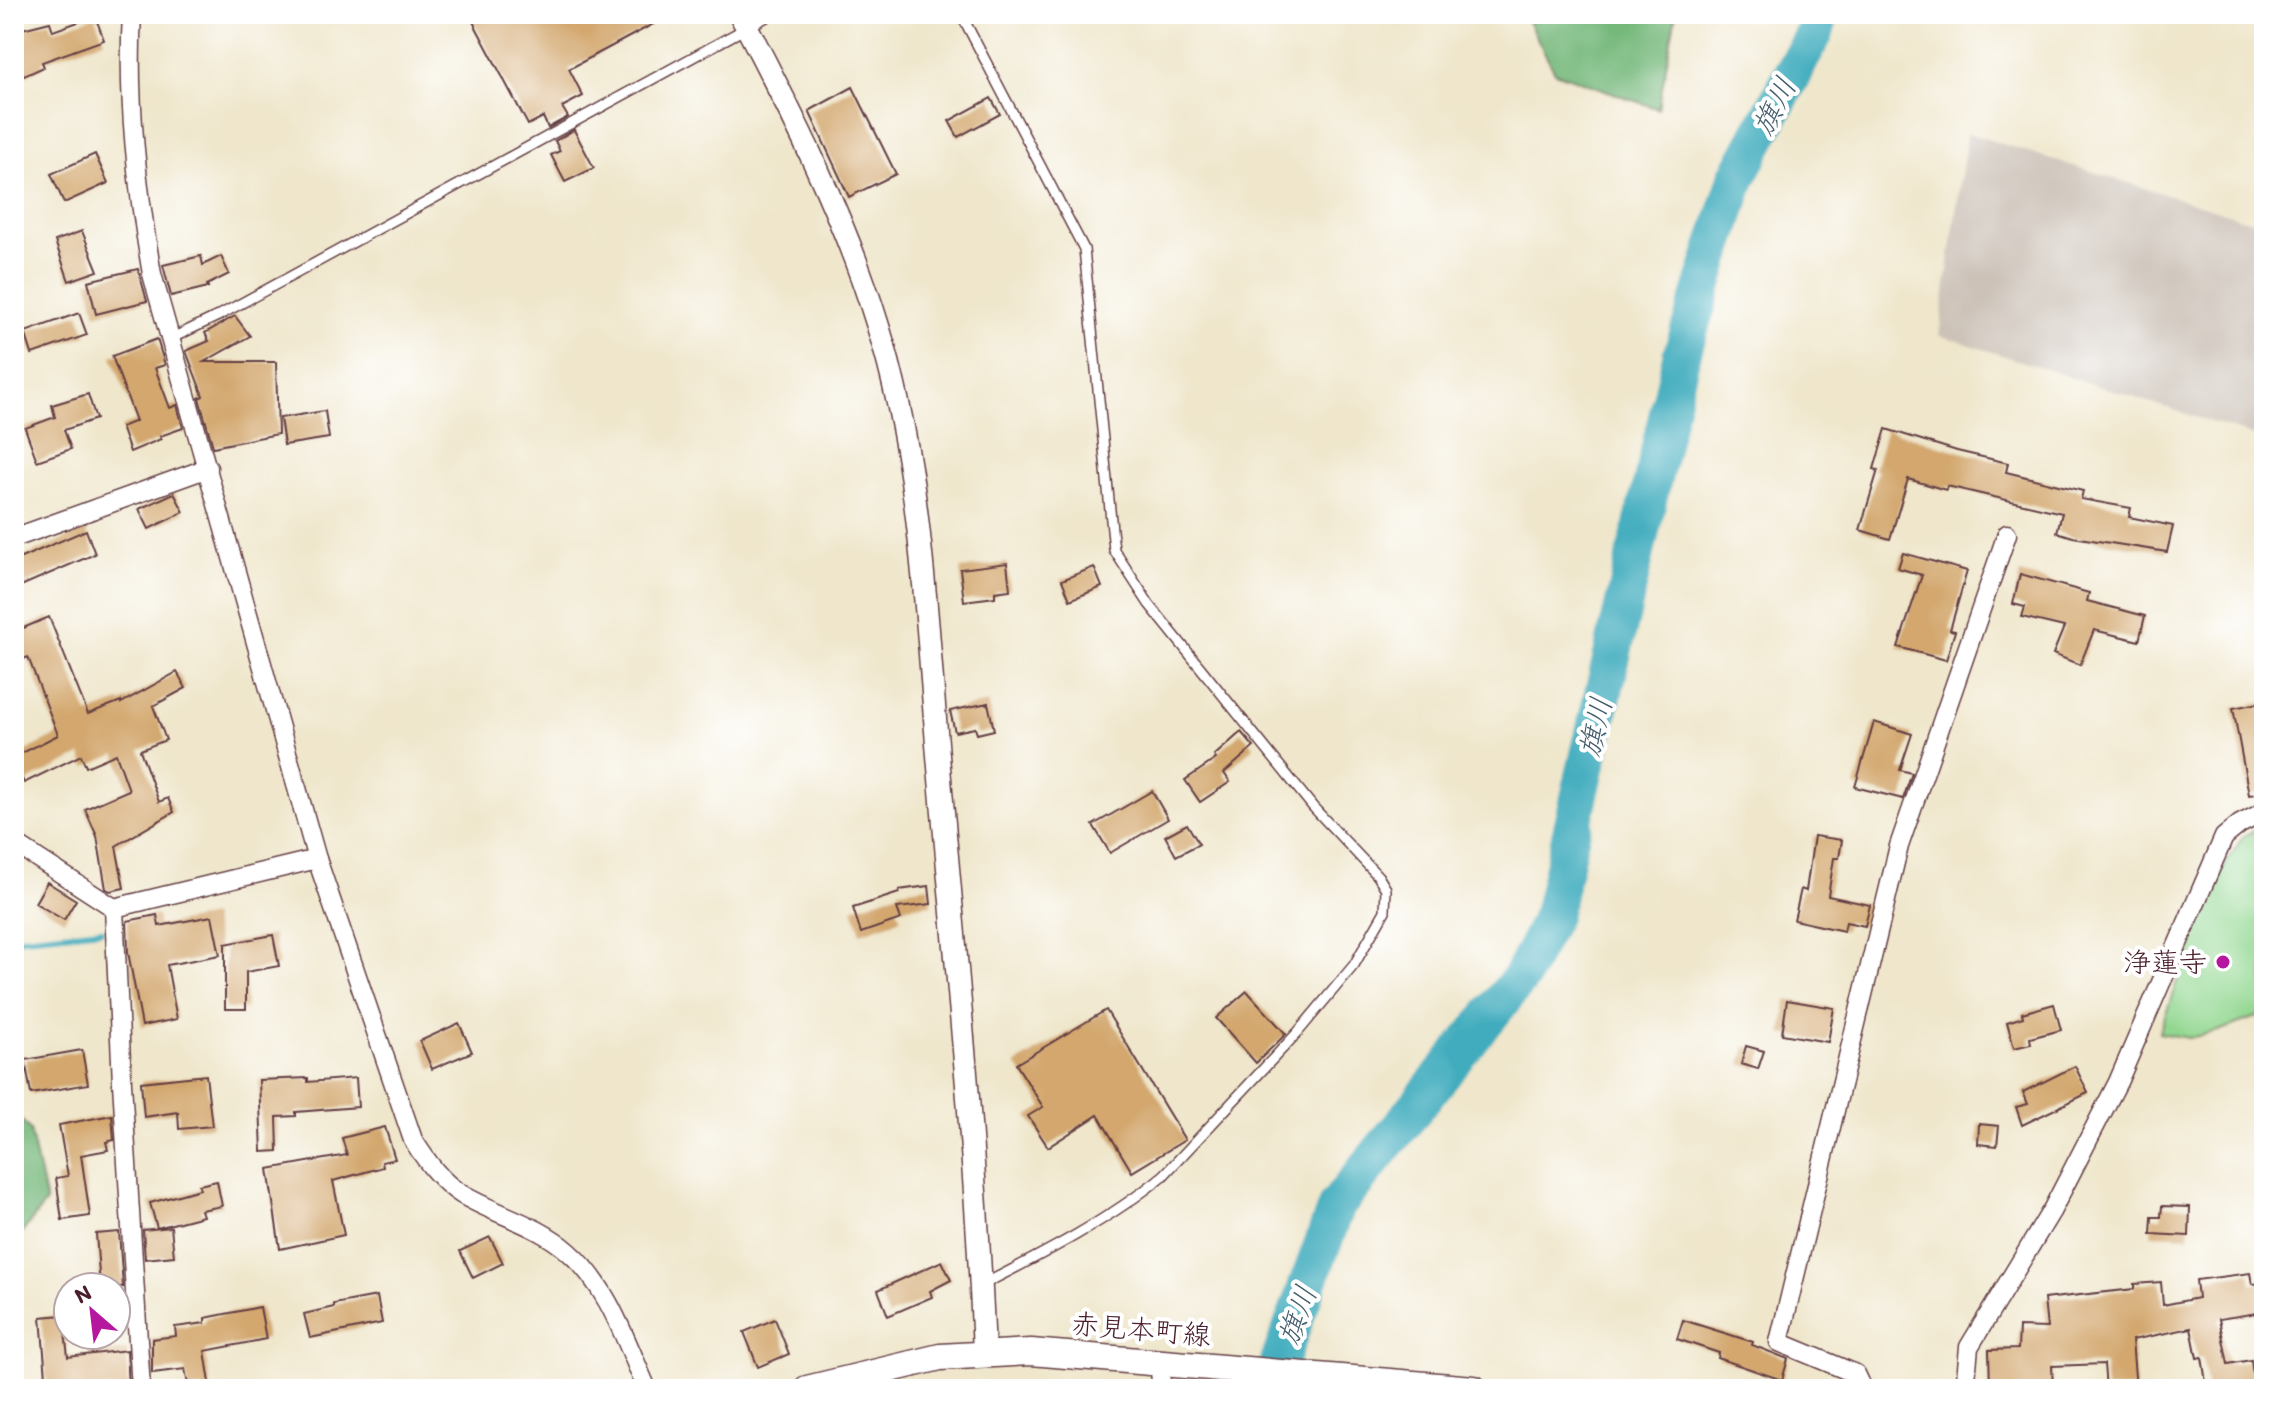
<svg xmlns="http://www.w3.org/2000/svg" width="2278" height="1403" font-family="Itim,'Klee One',sans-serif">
<rect width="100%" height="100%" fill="#fff"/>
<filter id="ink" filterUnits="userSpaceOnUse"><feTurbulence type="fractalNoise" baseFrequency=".0125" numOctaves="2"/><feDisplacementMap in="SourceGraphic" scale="16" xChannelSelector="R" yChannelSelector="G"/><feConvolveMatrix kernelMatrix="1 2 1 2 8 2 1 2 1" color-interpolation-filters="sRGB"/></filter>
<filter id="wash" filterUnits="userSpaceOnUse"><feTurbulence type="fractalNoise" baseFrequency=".006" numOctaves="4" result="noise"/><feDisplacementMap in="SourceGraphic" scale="32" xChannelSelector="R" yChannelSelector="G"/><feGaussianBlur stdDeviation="1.8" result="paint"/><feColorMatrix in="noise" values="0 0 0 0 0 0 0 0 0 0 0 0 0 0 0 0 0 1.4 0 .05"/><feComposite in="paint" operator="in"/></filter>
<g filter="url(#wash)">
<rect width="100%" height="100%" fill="#efe6cb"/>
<!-- industrial -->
<polygon fill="#ccc2b8" points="1967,133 2264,225 2264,439 1939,335"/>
<!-- green -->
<polygon fill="#92d790" stroke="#6e7b5e" stroke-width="2" points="2264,826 2264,1014 2218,1031 2189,1038 2159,1033 2208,894 2243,836"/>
<!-- forest -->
<g fill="#75b87a" stroke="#606c52" stroke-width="2">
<polygon points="1524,14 1676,14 1658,109 1555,72"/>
<polygon points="14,1112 30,1130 46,1202 14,1243"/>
</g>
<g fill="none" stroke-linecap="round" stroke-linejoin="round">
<!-- stream -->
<polyline stroke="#3facbd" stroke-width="6" points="14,939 101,930"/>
<!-- river -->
<polyline stroke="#3facbd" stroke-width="38" points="1269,1389 1337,1205 1521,977 1552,915 1681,357 1737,178 1815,32 1820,14"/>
</g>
<g id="blocks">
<!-- building -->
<g fill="#d3a76e">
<polygon points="469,14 672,14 569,69 583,96 562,107 568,117 548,128 543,117 528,125"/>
<polygon points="95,16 104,40 42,62 44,67 24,76 14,54 14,31 50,22 53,31"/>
<polygon points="853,87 896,174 849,197 809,111"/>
<polygon points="991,98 1000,114 958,137 949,121"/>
<polygon points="574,130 594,168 565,182 551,155 560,151 555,141"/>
<polygon points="95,154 108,183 64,203 51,174"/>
<polygon points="82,231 98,271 69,281 55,241"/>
<polygon points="201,256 203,265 221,256 229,274 207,285 208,287 171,296 163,265"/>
<polygon points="138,269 147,301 96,314 88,281"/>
<polygon points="79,313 87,335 32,354 25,332"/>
<polygon points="235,316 250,336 204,362 276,362 278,434 213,447 199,398 203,396 186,351 209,341 205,333"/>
<polygon points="157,339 165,365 155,368 170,408 177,405 183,428 160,436 161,439 130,452 121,427 136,421 112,356"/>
<polygon points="88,394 96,419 64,430 71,449 37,461 25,428 55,417 52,405"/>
<polygon points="325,411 329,438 284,445 280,418"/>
<polygon points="1886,429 1957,451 2008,463 2006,472 2083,491 2081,499 2131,508 2129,517 2173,526 2167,552 2073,537 2057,532 2062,513 1947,486 1946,490 1908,479 1890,539 1860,530 1878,470 1874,469"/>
<polygon points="174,493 184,512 149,529 139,509"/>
<polygon points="86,530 95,554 14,589 14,561"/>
<polygon points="1903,553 1967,571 1950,630 1955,631 1946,660 1898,647 1922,575 1898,568"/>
<polygon points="1007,563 1010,590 995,592 995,597 964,601 960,569"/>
<polygon points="1094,567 1102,587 1070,600 1062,580"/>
<polygon points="2020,574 2089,593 2087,601 2145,616 2139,641 2094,630 2080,665 2053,654 2064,627 2022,617 2025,607 2013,604"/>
<polygon points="49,617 88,714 121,701 121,703 177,672 186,688 153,706 166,740 140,750 159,802 168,798 174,812 116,846 124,888 110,891 106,889 97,836 85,809 129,790 116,754 86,767 81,755 24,783 14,762 14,757 58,735 28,657 14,663 14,632"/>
<polygon points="2264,702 2264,793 2249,795 2233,708"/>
<polygon points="988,703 994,730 977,734 975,728 955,732 950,711"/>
<polygon points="1874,722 1912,734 1900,770 1912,773 1903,799 1855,787"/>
<polygon points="1241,732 1254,747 1224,773 1230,782 1200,802 1185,780 1216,759 1214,756"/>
<polygon points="1152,791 1168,819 1110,853 1093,825"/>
<polygon points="1187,824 1199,844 1176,856 1165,836"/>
<polygon points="1814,836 1842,840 1839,858 1834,858 1828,896 1870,905 1865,926 1846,922 1844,931 1794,920 1801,889 1806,891"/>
<polygon points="47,882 76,900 64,920 35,903"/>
<polygon points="929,886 931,904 897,908 901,919 861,933 853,908 899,893 899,890"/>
<polygon points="157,915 159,926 212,916 220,955 167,965 177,1019 142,1026 128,952 127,921"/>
<polygon points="273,935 279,966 246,972 246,1009 225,1009 225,944"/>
<polygon points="1247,991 1286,1034 1256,1063 1216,1018"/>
<polygon points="1787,1000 1834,1008 1828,1042 1782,1034"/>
<polygon points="2054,1004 2061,1030 2030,1038 2031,1044 2014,1048 2007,1022 2023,1017 2022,1013"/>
<polygon points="1106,1010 1185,1140 1132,1172 1098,1115 1048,1147 1028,1116 1043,1107 1016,1064"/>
<polygon points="459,1023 472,1052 432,1069 420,1041"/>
<polygon points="1746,1046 1764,1051 1758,1069 1741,1064"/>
<polygon points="82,1050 88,1084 31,1094 25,1060"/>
<polygon points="2075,1066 2088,1093 2022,1125 2016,1107 2028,1104 2023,1092"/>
<polygon points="206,1075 212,1126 179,1129 178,1112 144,1117 141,1082"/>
<polygon points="308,1078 308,1082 356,1078 358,1107 296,1112 296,1116 277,1117 278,1151 262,1152 259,1080"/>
<polygon points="112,1115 114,1140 106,1142 108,1150 81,1155 90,1216 62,1220 56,1178 68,1176 59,1125"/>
<polygon points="1979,1124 1999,1126 1997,1146 1978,1144"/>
<polygon points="385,1127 395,1159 382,1162 383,1167 333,1181 344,1235 280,1249 268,1169 347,1155 342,1138"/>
<polygon points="217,1181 222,1206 201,1210 203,1216 157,1228 150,1203 200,1189 199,1185"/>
<polygon points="2162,1206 2190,1207 2189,1236 2151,1234 2152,1217 2161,1217"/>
<polygon points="171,1227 174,1256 145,1259 143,1230"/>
<polygon points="119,1232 123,1287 100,1287 96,1234"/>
<polygon points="490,1237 503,1263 473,1278 460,1251"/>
<polygon points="942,1261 951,1280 930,1291 932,1297 888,1316 878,1290"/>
<polygon points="2250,1273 2252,1284 2264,1283 2264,1312 2219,1319 2228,1364 2251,1360 2255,1389 2207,1389 2202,1357 2197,1358 2191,1328 2132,1340 2136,1389 2106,1389 2104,1364 2052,1366 2053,1389 1990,1389 1989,1350 2018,1349 2019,1327 2047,1328 2044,1299 2134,1289 2134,1284 2161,1282 2163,1305 2198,1298 2196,1280"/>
<polygon points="377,1296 382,1323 310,1338 304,1314 334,1307 334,1304"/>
<polygon points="260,1307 266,1339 205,1351 211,1389 189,1389 185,1369 152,1373 152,1339 176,1336 175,1327 205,1323 205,1318"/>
<polygon points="63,1315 68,1357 127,1350 129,1389 47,1389 41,1317"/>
<polygon points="775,1319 789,1354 758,1367 744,1332"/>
<polygon points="1683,1320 1753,1342 1752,1345 1788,1359 1782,1380 1718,1358 1719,1353 1677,1339"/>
</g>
</g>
</g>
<g filter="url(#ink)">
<use href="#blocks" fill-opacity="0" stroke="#633d43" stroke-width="2"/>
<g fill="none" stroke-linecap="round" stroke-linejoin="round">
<defs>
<g id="service">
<path d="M961,14L1084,249L1114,550L1149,604L1313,807L1378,876L1386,889L1385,911L1354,965L1298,1032L1164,1175C1111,1219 1043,1254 982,1285"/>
<polyline points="170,339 218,316 772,14"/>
</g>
<g id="minor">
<path d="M132,14C127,101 137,188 152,274L317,859L413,1140C426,1160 440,1181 461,1194C496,1215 538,1224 569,1252C609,1287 626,1342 647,1389"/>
<polyline points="14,538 208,468"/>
<polyline points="14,843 114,908 122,1083 141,1389"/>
<polyline points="114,908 317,859"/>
<polyline points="1160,1363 1161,1389"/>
<polyline points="1863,1389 1856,1374 1779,1342 1899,846 2007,534"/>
<polyline points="1965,1389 1969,1347 2052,1210 2118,1082 2224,837 2240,824 2264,812"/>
</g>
<path id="tertiary" d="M740,14C792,113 844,216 877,323C922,465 926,620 939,767C956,962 976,1157 984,1353"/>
<polyline id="secondary" points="807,1389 940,1357 1031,1352 1474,1389"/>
</defs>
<!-- service casing -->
<use href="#service" stroke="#633d43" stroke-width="12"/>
<!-- minor casing -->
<use href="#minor" stroke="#633d43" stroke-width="21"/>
<!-- tertiary casing -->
<use href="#tertiary" stroke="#633d43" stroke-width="25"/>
<!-- secondary casing -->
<use href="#secondary" stroke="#633d43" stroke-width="29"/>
<!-- service -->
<use href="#service" stroke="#fff" stroke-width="9"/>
<!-- minor -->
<use href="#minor" stroke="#fff" stroke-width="18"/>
<!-- tertiary -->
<use href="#tertiary" stroke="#fff" stroke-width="22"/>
<!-- secondary -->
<use href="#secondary" stroke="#fff" stroke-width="26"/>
</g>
</g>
<!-- markers -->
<circle fill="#b5179e" stroke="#fff" stroke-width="3" cx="2223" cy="962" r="8"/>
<g text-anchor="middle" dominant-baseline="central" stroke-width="8" stroke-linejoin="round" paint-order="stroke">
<!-- poi labels -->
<g font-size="28" fill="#4a1f2b" stroke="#fff" text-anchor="end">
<text x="2207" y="962">浄蓮寺</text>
</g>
<!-- street labels -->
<g font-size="28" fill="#4a1f2b" stroke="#fff">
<text transform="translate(1141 1329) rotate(5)">赤見本町線</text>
</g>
<!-- water labels -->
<g font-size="30" font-style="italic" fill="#455e6d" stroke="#fff">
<text transform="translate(1774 106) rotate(-63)">旗川</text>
<text transform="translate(1595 727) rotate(-77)">旗川</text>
<text transform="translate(1297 1315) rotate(-70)">旗川</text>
</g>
</g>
<!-- margin -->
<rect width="2278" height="1403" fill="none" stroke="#fff" stroke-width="48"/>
<!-- north arrow -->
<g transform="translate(92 1311) rotate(332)"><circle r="38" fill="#ffffff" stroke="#b7a5aa" stroke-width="2"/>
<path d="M0-6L14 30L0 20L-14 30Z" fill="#b5179e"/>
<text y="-12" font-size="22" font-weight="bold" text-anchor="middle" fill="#4a1f2b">N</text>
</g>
</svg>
